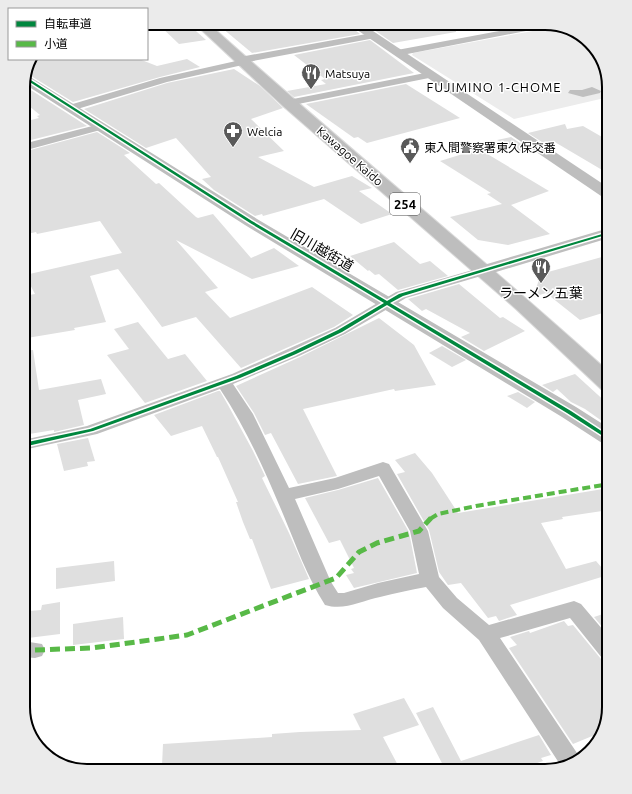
<svg xmlns="http://www.w3.org/2000/svg" width="632" height="794" font-family="Ubuntu,'Noto Sans JP',sans-serif">
<rect width="100%" height="100%" fill="#fff"/>
<!-- green -->
<polygon fill="#ececec" points="560,26 577,31 598,51 609,87 609,97 514,119 412,55 413,53"/>
<!-- water -->
<polygon fill="#bfbfbf" points="592,87 601,91 600,93 583,97 568,93 570,90 582,90"/>
<!-- building -->
<g fill="#dfdfdf">
<polygon points="157,23 187,23 206,40 179,44"/>
<polygon points="247,23 346,23 360,34 252,53 222,28"/>
<polygon points="364,23 455,23 456,32 393,43"/>
<polygon points="370,40 414,73 294,97 287,91 326,84 321,80 325,79 294,55"/>
<polygon points="35,59 139,59 157,66 187,59 200,67 160,77 73,102 28,74"/>
<polygon points="234,69 260,86 283,108 251,119 284,151 258,157 314,187 352,176 372,188 359,191 392,214 361,224 324,199 263,216 262,214 255,216 214,190 202,179 211,177 176,138 146,148 84,109 167,83"/>
<polygon points="406,84 460,118 367,143 358,137 354,138 306,104"/>
<polygon points="23,85 87,126 23,142 23,122 39,118 37,116 40,115 23,101"/>
<polygon points="565,124 567,129 583,126 609,141 609,174 553,141 545,144 528,133"/>
<polygon points="97,132 130,153 124,155 156,184 159,183 196,217 198,218 213,214 251,258 274,248 299,266 252,279 176,240 218,288 205,292 230,318 312,287 353,315 334,327 241,368 196,317 162,327 118,269 90,276 106,322 74,328 75,330 27,338 23,324 23,296 35,294 25,275 122,253 100,221 37,234 36,232 23,235 23,152"/>
<polygon points="511,137 529,149 518,152 497,140"/>
<polygon points="479,149 549,191 511,205 550,234 508,245 478,240 450,217 502,204 487,194 491,193 440,161"/>
<polygon points="394,242 420,264 430,261 448,276 398,290 379,274 375,275 369,270 368,271 350,256"/>
<polygon points="609,255 609,311 580,320 546,293 533,297 541,274"/>
<polygon points="459,284 500,318 503,317 525,331 484,351 461,337 470,333 426,309 422,311 408,299"/>
<polygon points="379,318 414,345 436,385 395,391 394,389 303,409 337,476 298,484 271,433 265,435 254,413 236,386 300,357"/>
<polygon points="138,322 168,359 185,354 207,381 145,403 107,355 129,349 114,329"/>
<polygon points="442,346 466,360 452,367 429,353"/>
<polygon points="33,350 39,390 101,379 106,394 78,400 84,425 54,432 54,430 23,435 23,351"/>
<polygon points="575,374 609,405 609,426 585,409 571,402 557,389 553,392 542,385"/>
<polygon points="218,391 220,391 228,405 253,451 265,476 262,478 289,533 309,579 271,589 252,539 250,539 243,522 236,502 238,502 218,457 217,457 202,426 171,436 154,415"/>
<polygon points="518,392 535,402 527,408 507,396"/>
<polygon points="88,438 95,461 87,462 88,466 64,471 57,444"/>
<polygon points="415,453 432,473 458,513 609,488 609,510 562,517 563,519 541,523 566,569 596,561 608,575 510,605 517,615 499,621 496,616 488,618 461,583 448,585 439,572 429,530 397,474 405,472 395,460"/>
<polygon points="378,478 409,532 417,573 354,588 346,575 354,573 351,569 354,568 340,540 329,543 305,498 338,490"/>
<polygon points="114,561 115,581 56,589 56,568"/>
<polygon points="60,602 60,634 28,638 29,611 41,610 42,605"/>
<polygon points="609,612 609,635 594,617"/>
<polygon points="123,617 124,639 73,645 73,624"/>
<polygon points="564,621 568,626 573,625 601,659 609,661 609,707 602,732 573,744 509,648 517,645 510,637 529,631 530,633"/>
<polygon points="404,698 419,725 383,737 401,771 170,771 170,765 162,766 163,744 272,737 272,734 300,732 361,730 353,714"/>
<polygon points="433,707 461,761 539,735 551,755 541,758 543,761 514,771 441,771 440,768 444,767 416,713"/>
</g>
<g fill="none" stroke-linecap="round" stroke-linejoin="round">
<defs>
<path id="trunk" d="M194,23H208C340,142 477,253 609,372V391L601,389L516,309L283,106Z"/>
</defs>
<!-- trunk casing -->
<use href="#trunk" stroke="#dbdbdb" stroke-width="2"/>
<!-- minor -->
<g fill="#bebebe" fill-rule="evenodd">
<polygon points="543,23 557,25 397,56 392,53 397,50"/>
<polygon points="372,33 375,34 377,36 375,38 248,62 247,64 167,82 74,110 66,110 65,108 66,106 160,78 236,61 237,58 240,57"/>
<polygon points="430,72 435,75 434,77 288,106 283,103 288,100"/>
<polygon points="100,124 106,127 104,129 23,151 23,144"/>
<path d="M483,267L488,268L490,271L488,274L406,298L345,334L299,356L233,384L253,414L289,488L335,478L383,462L389,464L428,531L439,577L457,598L489,625L574,601L581,604L609,637V660L602,658L570,618L500,638L581,759L561,766L479,640L443,608L426,587C410,590 395,593 380,597C361,601 344,611 325,605C307,577 296,545 283,514C265,471 246,428 220,389L97,434L23,450V440L87,426L232,374L335,328L396,292ZM379,476L410,531L419,574L378,583L344,593H338L331,582L295,499L338,489Z"/>
<polygon points="23,641 42,644 45,650 42,656 35,658 23,657"/>
</g>
<!-- tertiary -->
<g fill="#bebebe" fill-rule="evenodd">
<polygon points="347,23 361,23 609,188 609,200 604,198"/>
<polygon points="27,75 257,219 576,407 609,428 609,445 602,443 562,417 245,225 23,83"/>
<polygon points="609,228 609,238 483,276 477,275 474,271 477,267"/>
</g>
<!-- trunk -->
<use href="#trunk" fill="#bebebe" fill-rule="evenodd"/>
<!-- quiet-far1 -->
<polyline stroke="#58b947" stroke-width="4" stroke-dasharray="8 4" stroke-linecap="butt" points="430,519 438,514 476,506 609,484"/>
<!-- quiet -->
<polyline stroke="#58b947" stroke-width="5" stroke-dasharray="10 5" stroke-linecap="butt" points="35,650 92,648 187,635 336,578 359,552 377,543 419,531 431,518"/>
<defs>
<polygon id="cycleway" points="26,77 252,221 387,301 399,294 609,232 609,234 403,296 390,303 571,411 609,436 609,440 567,413 387,305 342,332 296,354 240,378 93,431 23,447 23,443 90,429 236,376 292,352 338,330 384,303 250,223 25,79"/>
</defs>
<!-- cycleway casing -->
<use href="#cycleway" stroke="#fff" stroke-width="3"/>
<!-- cycleway -->
<use href="#cycleway" fill="#00873e" fill-rule="evenodd"/>
</g>
<!-- icons -->
<defs>
<symbol id="restaurant-pin" viewBox="-11 -11 22 30"><path d="M0 17L-7.5 6A9.5 9.5 0 1 1 7.5 6Z" fill="#595959" stroke="#fff"/><path d="M-5-6h1v4h1v-4h1v4h1v-4h1v5L-1.5 .5V6h-2V.5L-5-1ZM5-6V6H3V1.5H1.5Q1.5-4 5-6Z" fill="#fff"/></symbol>
<symbol id="pharmacy-pin" viewBox="-11 -11 22 30"><path d="M0 17L-7.5 6A9.5 9.5 0 1 1 7.5 6Z" fill="#595959" stroke="#fff"/><path d="M-2-6h4v4h4v4h-4v4h-4v-4h-4v-4h4Z" fill="#fff"/></symbol>
<symbol id="civic-pin" viewBox="-11 -11 22 30"><path d="M0 17L-7.5 6A9.5 9.5 0 1 1 7.5 6Z" fill="#595959" stroke="#fff"/><path d="M-.6-6.5H3V-4.5H.6V-3L4-1V1h2V6H-6V1h2V-1L-.6-3ZM-1.2 2.5V6h2.4V2.5Z" fill="#fff"/></symbol>
</defs>
<g fill-rule="evenodd">
<use href="#restaurant-pin" x="300" y="62" width="22" height="30"/>
<use href="#pharmacy-pin" x="222" y="120" width="22" height="30"/>
<use href="#civic-pin" x="399" y="136" width="22" height="30"/>
<use href="#restaurant-pin" x="530" y="256" width="22" height="30"/>
</g>
<g text-anchor="middle" dominant-baseline="central" stroke-width="3" stroke-linejoin="round" paint-order="stroke">
<!-- far-poi labels -->
<g font-size="12" fill="#000" stroke="#fff" text-anchor="start">
<text x="325" y="73">Matsuya</text>
<text x="247" y="131">Welcia</text>
<text x="424" y="147">東入間警察署東久保交番</text>
</g>
<!-- far-street labels -->
<g font-size="12" fill="#000" stroke="#fff">
<text transform="translate(350 156) rotate(41)">Kawagoe Kaido</text>
</g>
<!-- far-neighbourhood labels -->
<g font-size="13" letter-spacing="1" fill="#000" stroke="#fff">
<text x="494" y="87">FUJIMINO 1-CHOME</text>
</g>
<!-- shield labels -->
<rect fill="#fff" stroke="#4c4c4c" stroke-width="1" x="390" y="193" width="30" height="22" rx="3"/>
<g font-size="13" font-weight="bold" fill="#000">
<text x="405" y="204">254</text>
</g>
<!-- street labels -->
<g font-size="14" fill="#000" stroke="#fff">
<text transform="translate(322 250) rotate(30)">旧川越街道</text>
</g>
<!-- poi labels -->
<g font-size="14" fill="#000" stroke="#fff">
<text x="541" y="293">ラーメン五葉</text>
</g>
</g>
<!-- crop -->
<path d="M0 0H632V794H0ZM87 30H545A57 57 0 0 1 602 87V707A57 57 0 0 1 545 764H87A57 57 0 0 1 30 707V87A57 57 0 0 1 87 30Z" fill="#ebebeb" fill-rule="evenodd"/>
<path fill="none" stroke="#000" stroke-width="2" d="M87 30H545A57 57 0 0 1 602 87V707A57 57 0 0 1 545 764H87A57 57 0 0 1 30 707V87A57 57 0 0 1 87 30Z"/>
<!-- legend -->
<rect x="8" y="8" width="140" height="52" fill="#ffffff" stroke="#999999"/>
<rect x="16" y="21" width="20" height="6" fill="#00873e" stroke="#999999"/>
<text x="44" y="28" font-size="12" fill="#000000">自転車道</text>
<rect x="16" y="41" width="20" height="6" fill="#58b947" stroke="#999999"/>
<text x="44" y="48" font-size="12" fill="#000000">小道</text>
</svg>
